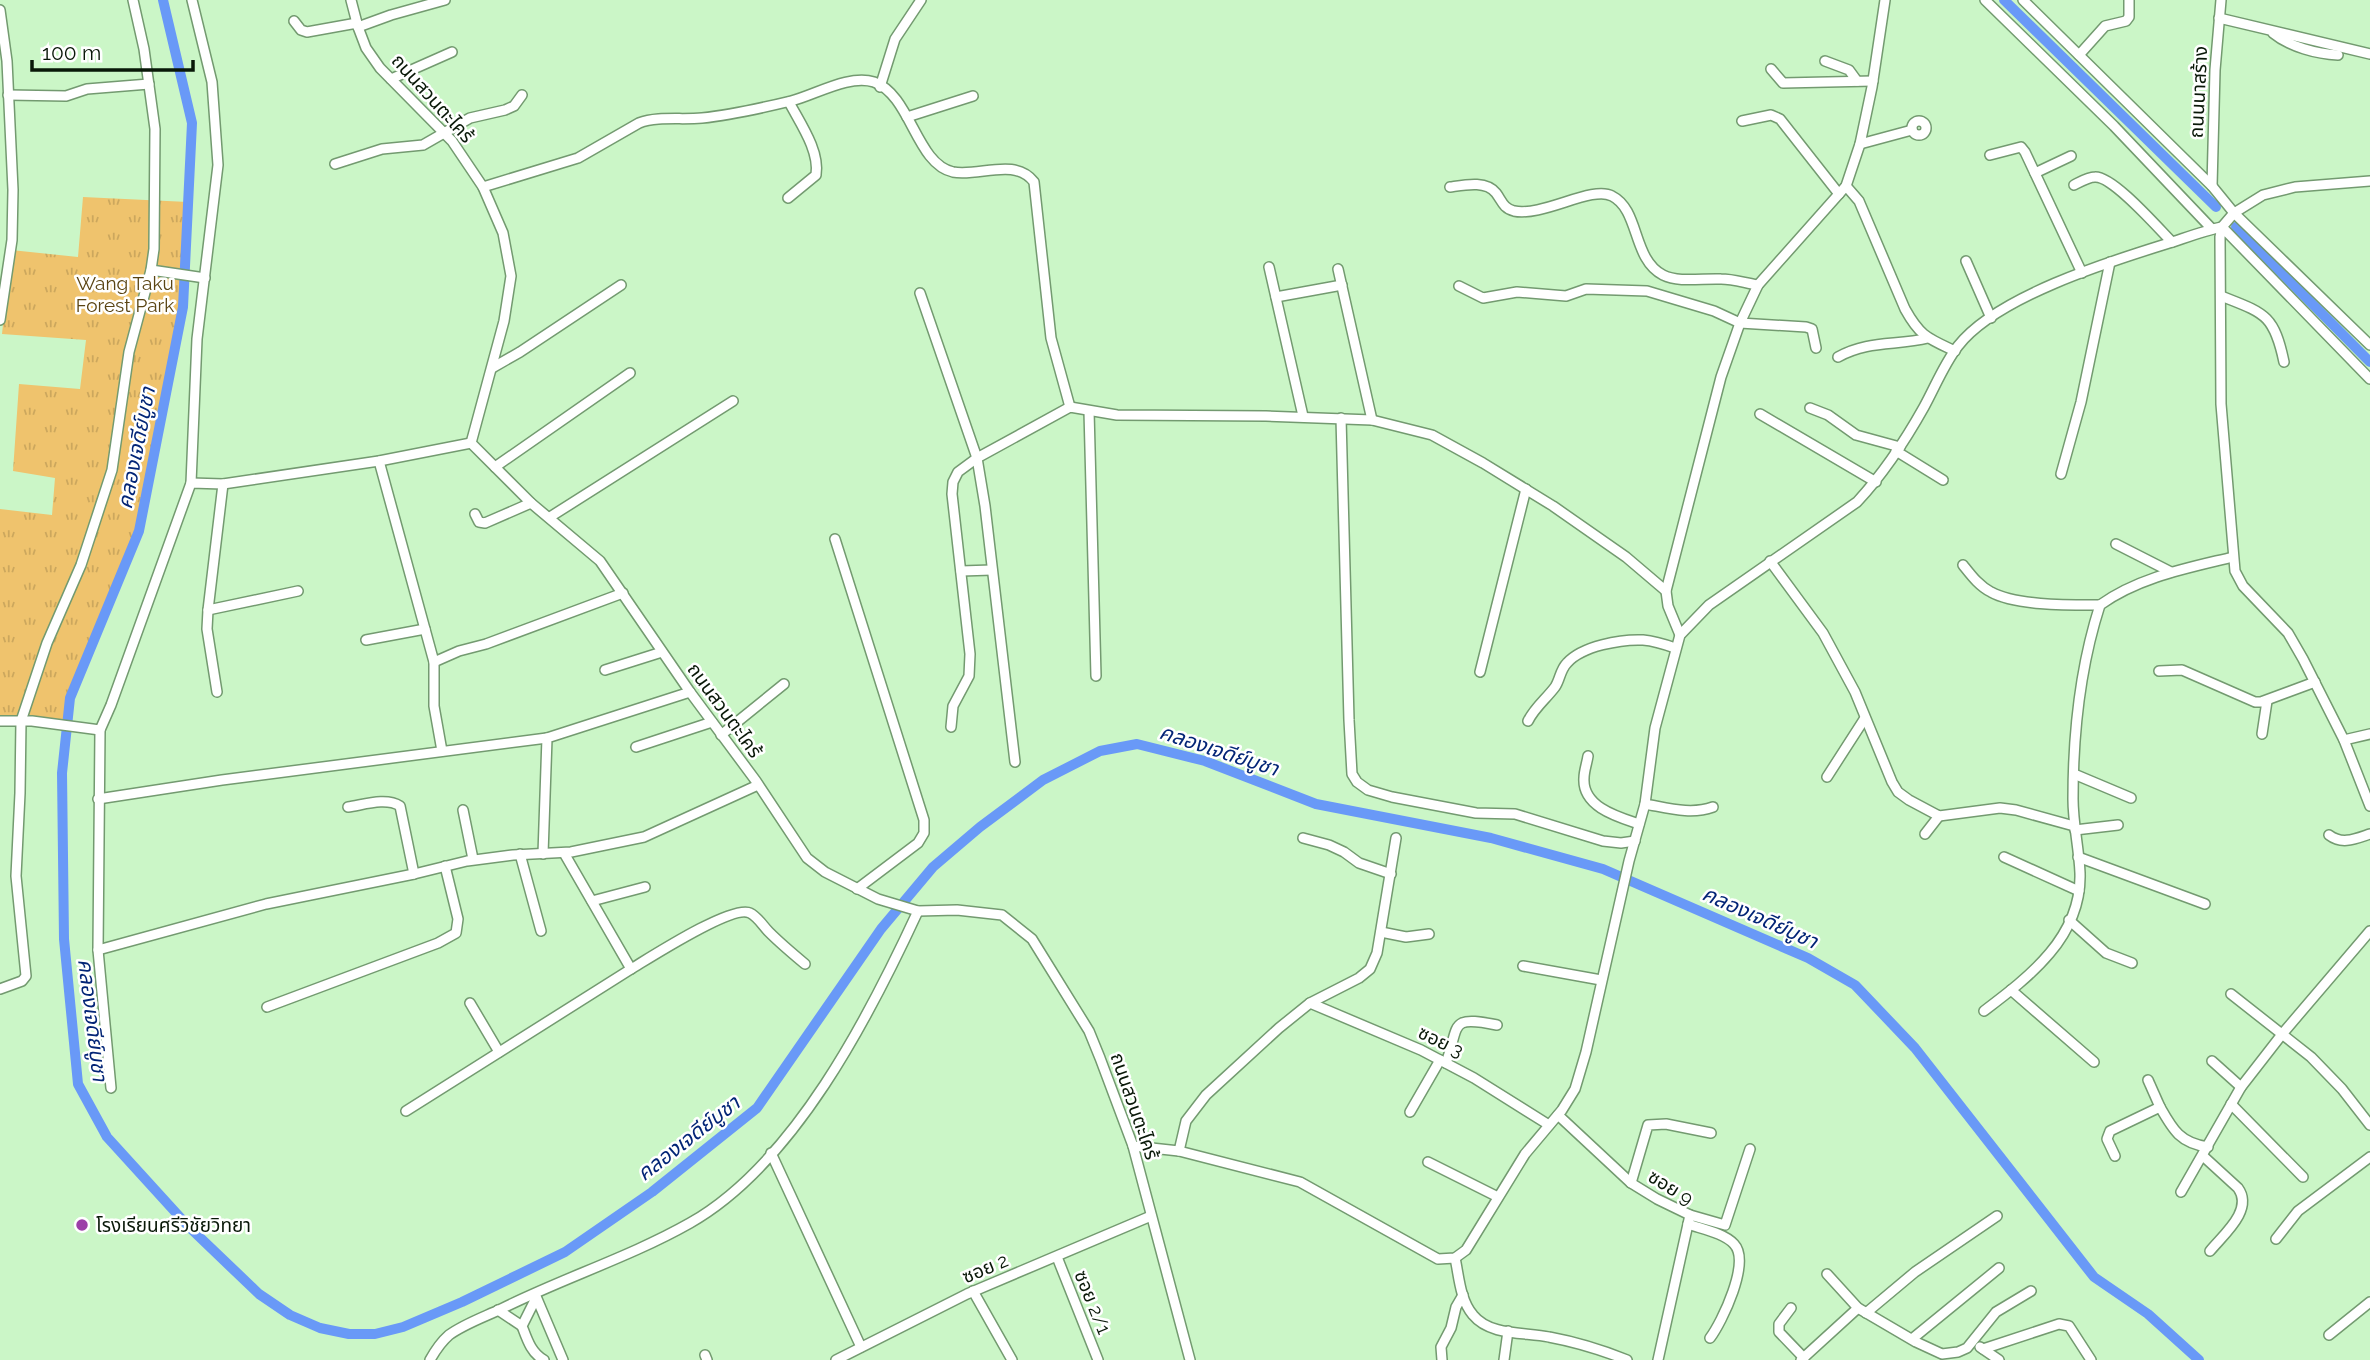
<svg xmlns="http://www.w3.org/2000/svg" width="2370" height="1360" font-family="Raleway,'Noto Sans Thai',sans-serif">
<defs>
<pattern id="park-tufts" width="24" height="20" patternUnits="userSpaceOnUse" patternTransform="scale(1.75)"><rect width="24" height="20" fill="#efc36d"/><path d="M3 7l-1-3M5 7V3M7 7l1-3M15 17l-1-3M17 17v-4M19 17l1-3" fill="none" stroke="#cca75d"/></pattern>
</defs>
<rect width="100%" height="100%" fill="#cbf6c7"/>
<!-- park -->
<polygon fill="url(#park-tufts)" points="83,197 188,202 183,307 139,531 70,698 67,725 16,715 0,717 0,509 52,515 55,478 13,471 19,384 80,389 86,340 2,334 11,250 78,257"/>
<g fill="none" stroke-linecap="round" stroke-linejoin="round">
<!-- canal -->
<g stroke="#6999f7" stroke-width="10">
<polyline points="163,0 192,123 183,307 139,531 70,698 62,773 64,939 78,1084 107,1137 188,1226 259,1294 290,1315 320,1328 349,1334 375,1334 403,1327 462,1302 565,1252 652,1192 757,1108 881,929 933,867 980,827 1043,780 1100,751 1137,744 1205,761 1316,804 1491,838 1603,869 1808,958 1855,985 1915,1048 2094,1277 2148,1314 2199,1360"/>
<polyline points="2004,0 2216,207"/>
<polyline points="2236,227 2370,362"/>
</g>
<defs>
<g id="minor">
<polyline points="351,0 358,27 366,48 380,68 452,141 483,187 503,233 511,276 504,321 471,443 531,503 600,561 690,692 756,781 807,858 825,872 878,899 918,911 957,910 1002,915 1032,939 1089,1031 1100,1058 1133,1146 1190,1360"/>
<polyline points="1985,0 2114,126 2212,229"/>
<polyline points="2023,0 2212,186 2234,213 2370,345"/>
<polyline points="0,10 7,61 13,190 12,240 0,320"/>
<polyline points="2219,18 2370,54"/>
<polyline points="294,21 301,30 307,32 357,23"/>
<polyline points="358,27 391,15 445,0"/>
<path d="M2273,33C2290,47 2317,54 2338,55"/>
<polyline points="2079,55 2105,26 2126,21 2129,17 2129,0"/>
<polyline points="1825,61 1849,70 1857,81"/>
<polyline points="1771,69 1783,83 1873,81"/>
<polyline points="391,79 452,52"/>
<polyline points="880,87 895,39 921,0"/>
<polyline points="8,95 66,96 87,89 149,84"/>
<polyline points="907,117 973,96"/>
<polyline points="1742,121 1771,115 1780,119 1839,194"/>
<circle cx="1919" cy="128" r="7"/>
<polyline points="1860,144 1912,130"/>
<polyline points="1990,155 2021,147 2025,152 2082,273"/>
<polyline points="335,164 382,149 423,145 470,118 505,110 514,106 522,95"/>
<polyline points="2035,173 2071,156"/>
<polyline points="2370,181 2295,187 2263,195 2234,213 2222,227 2220,237 2221,404 2235,571 2243,586 2288,633 2303,659 2344,740 2370,806"/>
<path d="M2074,185C2080,182 2088,177 2095,177C2113,176 2158,228 2172,242"/>
<path d="M1846,186L1859,201L1905,309C1920,336 1927,338 1955,351"/>
<polyline points="2212,186 2215,70 2221,0"/>
<path d="M483,187L578,158L639,123C658,116 681,120 702,118C732,115 762,108 791,101C815,95 849,74 874,82C911,95 916,164 953,172C979,177 1015,157 1034,182L1051,338L1070,407"/>
<path d="M1450,187C1464,185 1486,180 1496,193C1502,201 1503,208 1514,211C1543,217 1592,185 1612,196C1640,210 1632,259 1663,275C1679,283 1703,278 1721,279C1733,279 1745,283 1758,285"/>
<path d="M788,198L816,175C820,151 800,123 789,102"/>
<polyline points="1966,261 1991,318"/>
<polyline points="1269,267 1303,416"/>
<polyline points="1338,269 1372,420"/>
<polyline points="151,270 205,278"/>
<polyline points="1459,286 1483,298 1517,292 1566,296 1586,289 1647,291 1714,311 1740,323 1806,327 1812,329 1816,348"/>
<polyline points="920,293 977,458 985,506 1015,762"/>
<path d="M2221,296C2264,313 2274,314 2284,362"/>
<polyline points="1276,297 1342,285"/>
<path d="M1838,357C1869,340 1896,346 1928,338"/>
<polyline points="492,368 520,352 621,285"/>
<polyline points="1810,408 1828,415 1856,435 1900,447"/>
<polyline points="1089,411 1096,676"/>
<polyline points="1760,414 1876,482"/>
<polyline points="1341,418 1349,720 1352,774 1357,782 1368,790 1392,797 1476,813 1515,814 1603,841 1621,843 1635,841"/>
<polyline points="1896,451 1943,480"/>
<polyline points="379,461 434,662 434,706 442,751"/>
<polyline points="495,467 630,373"/>
<polyline points="2061,474 2081,402 2110,262"/>
<polyline points="191,483 197,339 218,165 212,82 192,0"/>
<polyline points="475,514 479,522 485,523 531,503"/>
<polyline points="550,517 733,401"/>
<polyline points="835,539 924,820 924,833 918,843 857,889"/>
<polyline points="2116,544 2171,572"/>
<polyline points="1770,561 1823,633 1855,692 1892,782 1898,792 1909,800 1939,816 2000,808 2016,810 2074,826"/>
<path d="M1963,565C1971,575 1979,586 1991,592C2016,606 2071,605 2100,605"/>
<polyline points="961,571 992,570"/>
<polyline points="208,610 298,591"/>
<polyline points="1680,635 1668,606 1666,591 1721,377 1740,323 1758,285 1846,186 1860,144 1872,87 1885,0"/>
<polyline points="366,640 425,629"/>
<polyline points="434,662 459,651 486,644 623,593"/>
<polyline points="605,670 662,652"/>
<polyline points="2159,671 2182,670 2255,702 2261,702 2315,682"/>
<polyline points="1480,672 1526,489"/>
<polyline points="217,692 207,629 208,610 223,484"/>
<polyline points="0,721 32,721 100,730"/>
<path d="M1528,721C1535,707 1546,699 1555,687C1560,680 1560,670 1567,663C1582,646 1621,639 1643,640C1655,641 1664,644 1675,648"/>
<polyline points="951,727 953,706 969,676 970,654 952,494 953,482 958,472 977,458 1070,407 1117,415 1266,416 1372,420 1432,435 1483,463 1553,506 1626,557 1666,591"/>
<polyline points="2262,734 2267,701"/>
<polyline points="721,735 784,684"/>
<polyline points="2344,740 2370,734"/>
<polyline points="636,747 712,722"/>
<path d="M1588,756C1587,763 1584,771 1584,778C1582,807 1618,817 1639,824"/>
<polyline points="2074,774 2131,798"/>
<polyline points="1827,777 1865,718"/>
<polyline points="98,799 222,780 547,738"/>
<path d="M1645,804C1668,808 1691,815 1713,807"/>
<path d="M348,807C363,805 386,797 400,806L414,874"/>
<polyline points="463,810 473,859"/>
<polyline points="2075,830 2118,825"/>
<polyline points="1925,834 1939,816"/>
<path d="M2329,835C2342,845 2355,839 2370,834"/>
<polyline points="1303,838 1329,845 1344,852 1359,863 1391,874"/>
<polyline points="520,854 541,931"/>
<polyline points="543,854 547,738 690,692"/>
<polyline points="2004,857 2079,891"/>
<polyline points="2078,857 2205,904"/>
<polyline points="592,901 645,887"/>
<polyline points="2069,920 2106,953 2132,963"/>
<polyline points="1381,932 1406,937 1429,934"/>
<polyline points="98,950 266,904 414,874 467,861 513,855 571,852 644,837 758,785"/>
<polyline points="1523,966 1601,980"/>
<path d="M631,969C651,957 733,904 750,913C758,917 763,926 769,932C780,943 793,954 805,964"/>
<polyline points="0,989 22,981 26,976 16,876 20,793 21,721 47,643 81,565 112,470 129,352 151,270 154,249 155,129 144,49 133,0"/>
<polyline points="2011,990 2094,1062"/>
<polyline points="2231,994 2311,1057 2342,1089 2370,1125"/>
<polyline points="470,1003 499,1052"/>
<polyline points="1310,1003 1421,1050 1474,1078 1549,1125"/>
<polyline points="267,1007 438,943 456,933 458,919 445,866"/>
<path d="M1984,1011C2029,977 2082,937 2080,873C2079,848 2073,824 2073,799C2073,734 2080,667 2100,605C2139,577 2188,568 2233,557"/>
<polyline points="2212,1061 2241,1087"/>
<path d="M1446,1063C1460,1025 1448,1015 1497,1025"/>
<polyline points="2148,1080 2160,1107"/>
<polyline points="111,1088 98,950 100,730 111,705 191,483 223,484 379,461 471,443"/>
<polyline points="2231,1104 2303,1177"/>
<polyline points="406,1111 631,969 564,853"/>
<polyline points="1410,1112 1440,1060"/>
<polyline points="1558,1115 1631,1183 1657,1199 1690,1215 1658,1360"/>
<path d="M1133,1146L1179,1151L1300,1182L1438,1259L1455,1258L1466,1250L1525,1154L1562,1110L1575,1089L1586,1052L1629,861L1645,804L1655,728L1680,635L1709,605L1857,502C1883,474 1905,441 1924,407C1935,387 1944,364 1958,346C1996,297 2108,262 2166,244C2185,238 2203,231 2222,227L2370,379"/>
<polyline points="1179,1151 1186,1121 1206,1095 1279,1028 1310,1003 1359,978 1370,969 1377,953 1396,838"/>
<polyline points="771,1153 861,1347"/>
<path d="M2115,1156L2107,1139L2110,1131L2160,1107C2173,1130 2180,1143 2208,1147"/>
<path d="M2203,1156L2238,1188C2254,1210 2223,1235 2210,1251"/>
<polyline points="1428,1162 1498,1197"/>
<polyline points="1631,1183 1648,1125 1666,1124 1711,1133"/>
<polyline points="2181,1192 2241,1087 2283,1033 2370,931"/>
<polyline points="1690,1215 1725,1225 1750,1149"/>
<path d="M1688,1224C1702,1229 1724,1233 1734,1244C1751,1262 1722,1322 1710,1338"/>
<polyline points="2276,1239 2298,1211 2370,1157"/>
<polyline points="1057,1257 1098,1360"/>
<path d="M1455,1258C1459,1276 1460,1300 1473,1315C1490,1336 1525,1332 1549,1337C1576,1342 1602,1350 1627,1360"/>
<polyline points="1827,1274 1858,1308 1916,1342 1942,1354 1958,1352 1967,1348 1996,1312 2031,1291"/>
<polyline points="973,1291 1012,1360"/>
<polyline points="535,1294 563,1360"/>
<path d="M536,1298L522,1326C527,1339 531,1353 544,1360"/>
<polyline points="1791,1308 1779,1324 1779,1332 1804,1358"/>
<polyline points="498,1310 522,1326"/>
<polyline points="1866,1313 1915,1272 1997,1216"/>
<polyline points="2329,1335 2370,1302"/>
<polyline points="1912,1339 1999,1268"/>
<polyline points="1980,1347 1999,1360"/>
<polyline points="1983,1349 2059,1324 2069,1326 2091,1360"/>
<polyline points="705,1355 707,1360"/>
<path d="M430,1360C435,1351 441,1342 449,1335C464,1324 484,1317 501,1309C563,1278 630,1257 690,1223C794,1164 869,1017 918,911"/>
<polyline points="836,1360 967,1294 1151,1216"/>
<polyline points="1442,1360 1441,1347 1451,1328 1456,1307 1463,1295"/>
<polyline points="1504,1360 1508,1331"/>
<polyline points="1801,1360 1858,1308"/>
</g>
</defs>
<!-- minor casing -->
<use href="#minor" stroke="#739a70" stroke-width="12"/>
<!-- minor -->
<use href="#minor" stroke="#fff" stroke-width="9"/>
</g>
<!-- markers -->
<circle fill="#9c3fa8" stroke="#fff" stroke-width="2.5" cx="82" cy="1225" r="7"/>
<g text-anchor="middle" dominant-baseline="central" stroke-width="5" stroke-linejoin="round" paint-order="stroke">
<!-- street labels -->
<g font-size="19" fill="#091808" stroke="#fff">
<text transform="translate(2198 92) rotate(-87)">ถนนนาสร้าง</text>
<text transform="translate(433 98) rotate(48)">ถนนสวนตะไคร้</text>
<text transform="translate(725 710) rotate(54)">ถนนสวนตะไคร้</text>
<text transform="translate(1441 1041) rotate(26)">ซอย 3</text>
<text transform="translate(1135 1106) rotate(71)">ถนนสวนตะไคร้</text>
<text transform="translate(1671 1187) rotate(32)">ซอย 9</text>
<text transform="translate(985 1268) rotate(-23)">ซอย 2</text>
<text transform="translate(1093 1302) rotate(68)">ซอย 2/1</text>
</g>
<!-- park labels -->
<g font-size="19" fill="#5a4413" stroke="#fff">
<text x="125" y="283">Wang Taku<tspan x="125" dy="22">Forest Park</tspan></text>
</g>
<!-- poi labels -->
<g font-size="19" fill="#091808" stroke="#fff" text-anchor="start">
<text x="96" y="1225">โรงเรียนศรีวิชัยวิทยา</text>
</g>
<!-- water labels -->
<g font-size="21" font-style="italic" fill="#032576" stroke="#fff">
<text transform="translate(136 448) rotate(-79)">คลองเจดีย์บูชา</text>
<text transform="translate(1219 750) rotate(18)">คลองเจดีย์บูชา</text>
<text transform="translate(1760 917) rotate(24)">คลองเจดีย์บูชา</text>
<text transform="translate(93 1020) rotate(83)">คลองเจดีย์บูชา</text>
<text transform="translate(688 1138) rotate(-38)">คลองเจดีย์บูชา</text>
</g>
</g>
<!-- scale -->
<path d="M32 60v10h161v-10" fill="none" stroke="#091808" stroke-width="3.5"/>
<text x="42" y="60" font-size="21" fill="#091808" stroke="#ffffff" stroke-width="5" paint-order="stroke">100 m</text>
</svg>
